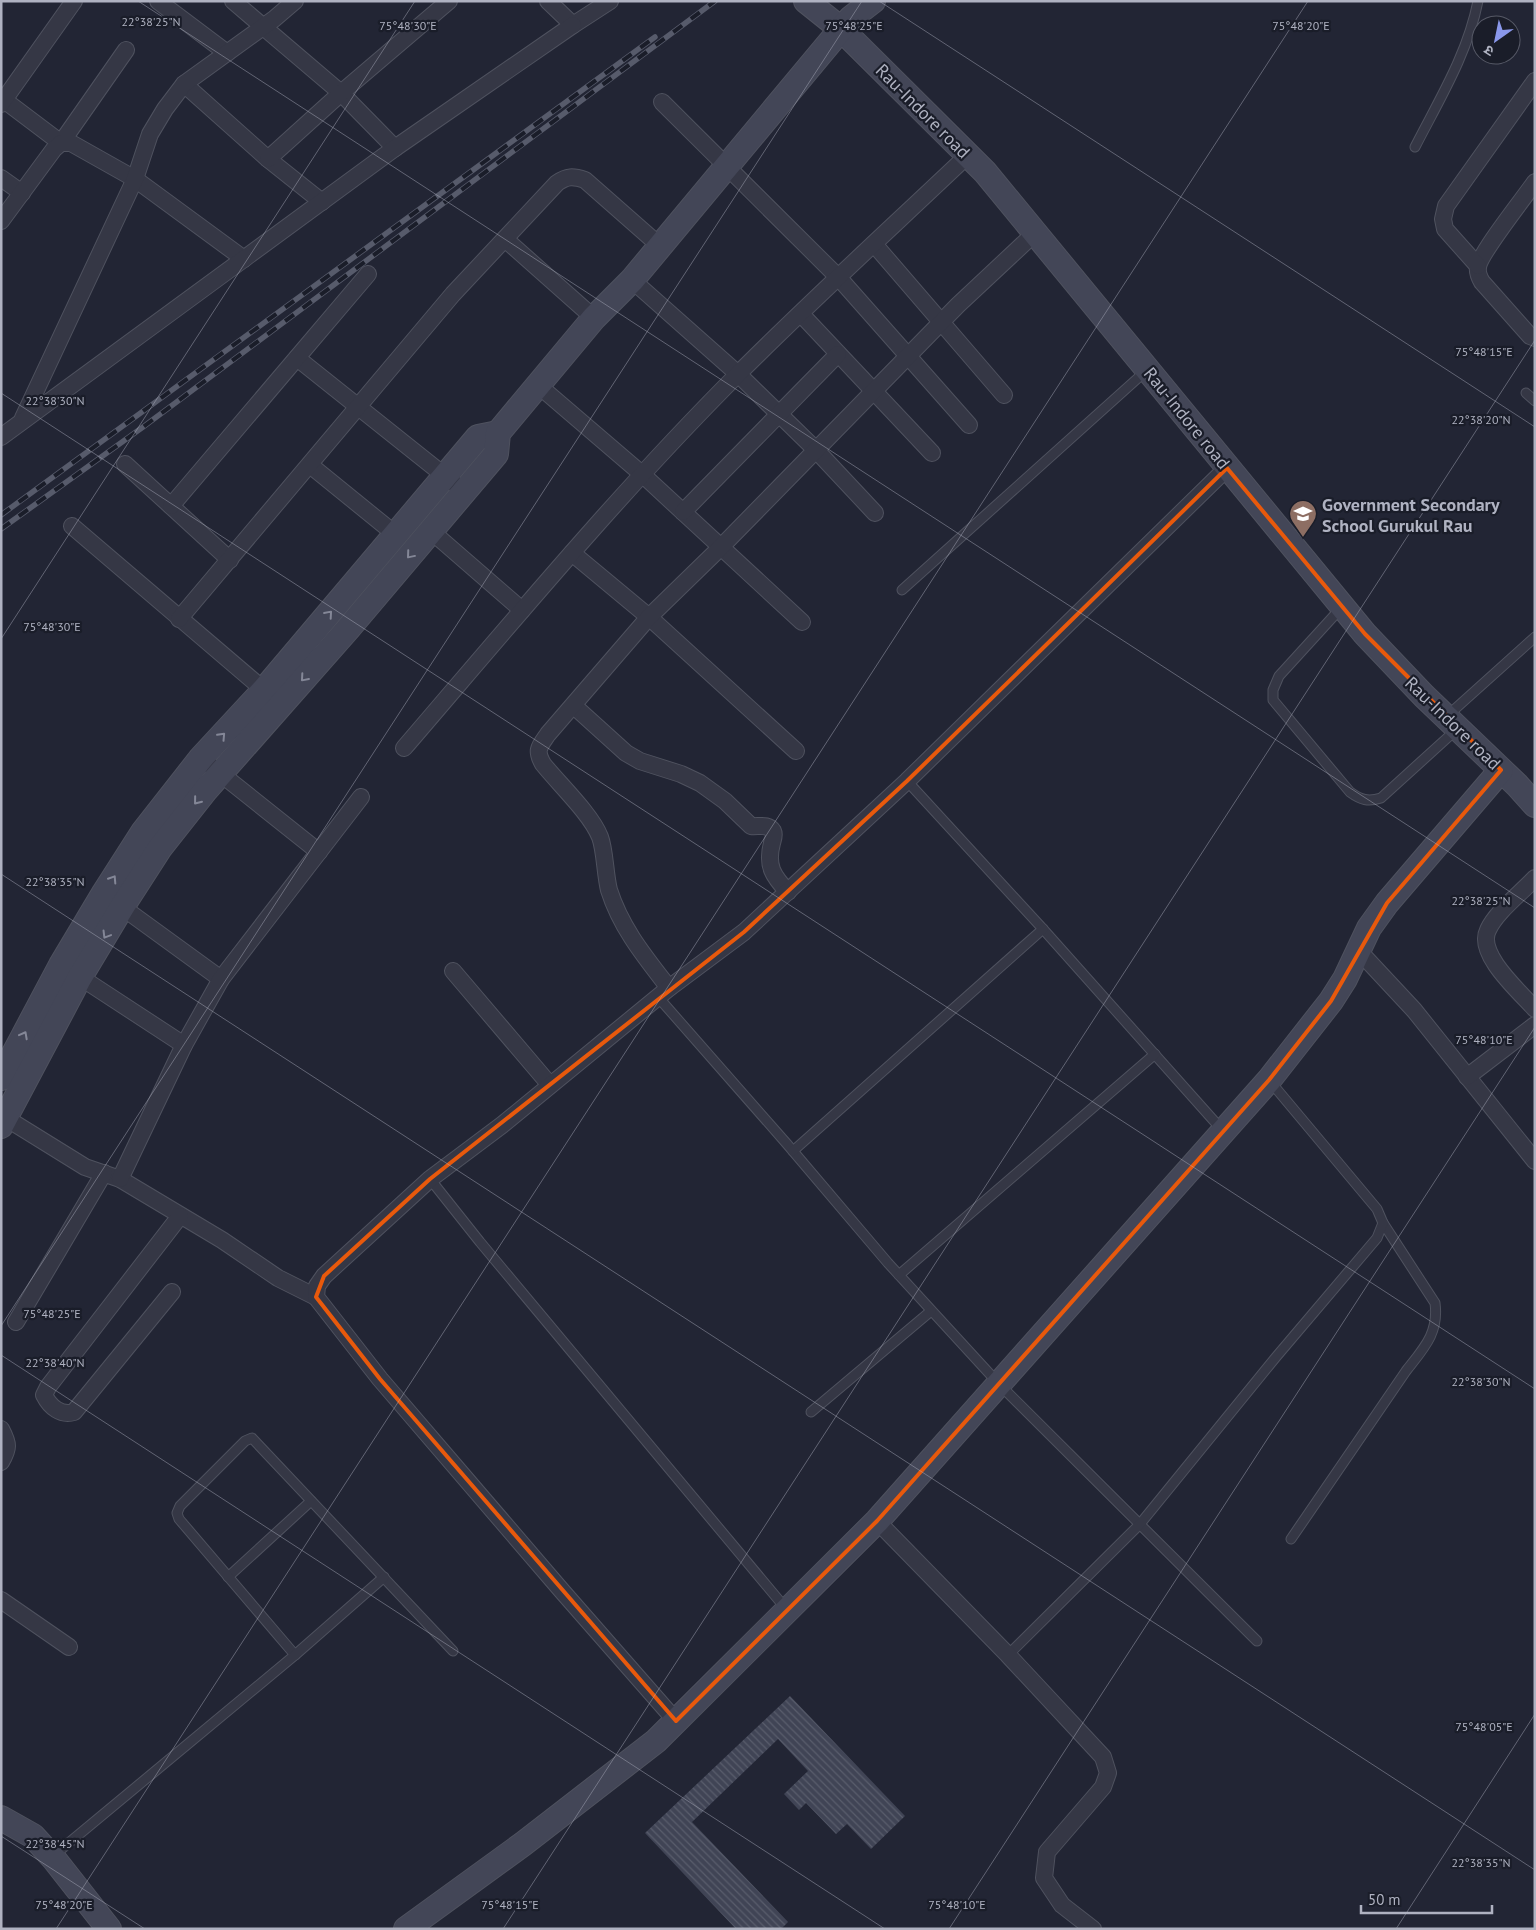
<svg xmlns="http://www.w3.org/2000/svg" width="1536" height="1930" font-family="'PT Sans','Noto Sans Devanagari',sans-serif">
<defs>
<pattern id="building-back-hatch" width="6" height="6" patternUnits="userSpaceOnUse" patternTransform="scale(1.25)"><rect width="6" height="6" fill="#404455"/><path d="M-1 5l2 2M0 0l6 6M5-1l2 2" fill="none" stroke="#595d6c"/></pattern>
</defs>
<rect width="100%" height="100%" fill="#222534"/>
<!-- building -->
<polygon fill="url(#building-back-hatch)" points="790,1696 905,1816 871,1849 847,1824 836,1834 806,1803 799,1810 784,1794 808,1771 778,1739 692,1822 788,1922 781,1929 736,1929 645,1833"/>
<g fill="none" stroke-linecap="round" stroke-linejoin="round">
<defs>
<g id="lane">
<path d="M1415,147C1439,100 1468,53 1478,1"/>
<polyline points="1526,393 1535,401"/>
<polyline points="902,590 1148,369"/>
<path d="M1341,608L1279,676L1273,690V700L1350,792C1361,800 1368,802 1381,798L1457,729"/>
<polyline points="1446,717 1535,637"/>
<polyline points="907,781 1043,929 1223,1131"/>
<polyline points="658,997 787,1144 888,1263 999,1384 1257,1641"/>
<polyline points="793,1151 1043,929"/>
<polyline points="430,1179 480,1242 787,1610"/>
<polyline points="899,1275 1155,1054"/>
<polyline points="811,1412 931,1311"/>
<path d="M1291,1539L1406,1371C1424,1348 1439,1333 1435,1303L1383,1223"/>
<polyline points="228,1577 311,1501"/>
<polyline points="295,1655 179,1519 177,1513 180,1506 245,1441 252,1438 453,1651"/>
<polyline points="1008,1655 1140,1524 1276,1357 1377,1238 1383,1223 1377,1209 1269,1080"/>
<polyline points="53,1856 295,1655 384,1577"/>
</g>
<g id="street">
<polyline points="158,1 227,53"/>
<polyline points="233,1 341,93 395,148"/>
<polyline points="548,1 573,25 610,1"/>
<polyline points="184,84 268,159 322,202"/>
<polyline points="4,100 61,143 126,50"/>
<polyline points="662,102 839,278 969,425"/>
<polyline points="1,104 74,1"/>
<polyline points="268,159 341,93 449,1"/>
<polyline points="1,178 22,193"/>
<path d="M1535,182C1524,198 1480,253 1478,267C1477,273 1479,277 1482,282L1530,336L1535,338"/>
<polyline points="1,221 54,149 61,143 71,143 135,179 244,259"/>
<polyline points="505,239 594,318"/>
<polyline points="874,244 1004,395"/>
<polyline points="1478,266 1445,229 1443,219 1446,206 1535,81"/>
<polyline points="632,280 738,374 816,450 875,513"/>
<polyline points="801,314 932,453"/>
<polyline points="297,358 465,492"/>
<polyline points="538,385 643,475 802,622"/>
<polyline points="23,418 135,179 150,134 165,109 184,84 274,19 295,1"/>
<polyline points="1,437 395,148 573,25"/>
<polyline points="125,464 230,560"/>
<polyline points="310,465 395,534"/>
<polyline points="171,506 368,274"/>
<polyline points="683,512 838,354"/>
<polyline points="72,526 264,690"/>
<polyline points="431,531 522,610"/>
<polyline points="572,553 649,617 796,751"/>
<path d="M179,619L453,294L557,183C567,176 573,176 585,180L660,246"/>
<path d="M574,706L626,753L640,761L681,774L700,783L725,801L751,826C758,827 768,823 773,831C775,835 773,839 772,843C766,866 773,876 788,892"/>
<path d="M404,748C513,621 620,492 738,374C813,299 891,228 968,155"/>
<polyline points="201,758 319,852"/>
<path d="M1535,878C1521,893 1496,912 1488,930C1476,954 1520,992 1535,1009"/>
<polyline points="122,907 221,979"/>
<polyline points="1358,950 1414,1010 1535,1161"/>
<polyline points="453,971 550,1085"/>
<polyline points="80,977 184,1045"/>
<path d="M669,988C645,957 621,928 609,890C605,874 605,850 600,837C591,814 559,784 543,764C535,750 539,747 548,734L649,617L721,547L958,305L1035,233"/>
<polyline points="1467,1077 1535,1025"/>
<polyline points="1,1115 85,1167 120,1179 222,1240 278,1278 316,1297"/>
<polyline points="120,1179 184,1045 221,979 361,797"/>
<path d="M172,1292L74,1412C61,1416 50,1407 44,1395L48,1387L180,1216"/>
<polyline points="16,1322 104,1173"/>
<path d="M1,1429C9,1444 9,1448 1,1462"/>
<polyline points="877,1521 1008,1655 1103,1757 1108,1773 1103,1787 1047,1852 1044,1878 1062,1905 1093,1929"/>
<polyline points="1,1600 69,1647"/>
<polyline points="676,1721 562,1591 380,1379 316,1297 317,1286 324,1276 430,1179 502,1125 669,988 744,932 907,781 1227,468"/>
</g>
<g id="secondary">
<polyline points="806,1 841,29 985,172 1365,634 1424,696 1517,785 1535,805"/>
<polyline points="1,1078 61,965 104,893 143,832 201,758 264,690 478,437 498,433"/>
<polyline points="1,1126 80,977 122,907 160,848 205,791 348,629 496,454 498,433 594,318 632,280 841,29 851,18 873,1"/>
<polyline points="1,1818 33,1836 54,1859 109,1929"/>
<polyline points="406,1929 523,1844 656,1741 877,1521 1269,1080 1331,1001 1345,979 1369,928 1387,903 1501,770"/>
</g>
</defs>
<!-- lane casing -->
<use href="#lane" stroke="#4f525f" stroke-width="11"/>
<!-- street casing -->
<use href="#street" stroke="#4f525f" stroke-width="18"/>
<!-- secondary casing -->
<use href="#secondary" stroke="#4f525f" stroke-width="26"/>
<!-- lane -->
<use href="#lane" stroke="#353745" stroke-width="9"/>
<!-- street -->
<use href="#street" stroke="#353745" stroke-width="16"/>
<!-- secondary -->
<use href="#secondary" stroke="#434657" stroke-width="24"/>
<defs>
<g id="rail">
<polyline points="1,515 655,37"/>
<polyline points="1,529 143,427 715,1"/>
</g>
</defs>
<!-- rail casing -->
<use href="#rail" stroke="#575b6b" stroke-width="5.5"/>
<!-- rail -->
<use href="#rail" stroke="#1a1d29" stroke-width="4" stroke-dasharray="11" stroke-linecap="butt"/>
</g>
<!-- one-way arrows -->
<defs><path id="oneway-chevron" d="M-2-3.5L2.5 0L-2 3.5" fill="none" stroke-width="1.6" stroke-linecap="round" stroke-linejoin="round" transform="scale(1.25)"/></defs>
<g stroke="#848797">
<use href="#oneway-chevron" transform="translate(410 555) rotate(130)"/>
<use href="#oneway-chevron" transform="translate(329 614) rotate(-49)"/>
<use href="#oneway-chevron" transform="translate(304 678) rotate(131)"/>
<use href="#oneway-chevron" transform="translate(222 736) rotate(-47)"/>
<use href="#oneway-chevron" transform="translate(197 801) rotate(129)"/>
<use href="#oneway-chevron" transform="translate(113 879) rotate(-57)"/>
<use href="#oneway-chevron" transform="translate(106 935) rotate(121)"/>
<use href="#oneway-chevron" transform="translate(24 1035) rotate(-62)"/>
</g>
<!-- marked area -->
<path fill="none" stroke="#e8590c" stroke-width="4" stroke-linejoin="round" d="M1227,468L1365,634L1501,770L1387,903L1331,1001L1269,1080L877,1521L676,1721L380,1379L316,1297L324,1276L430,1179L744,932L907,781Z"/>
<!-- ticks -->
<path fill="none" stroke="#afb2c1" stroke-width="1" stroke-opacity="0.45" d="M138,1L1535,908M879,1L1535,427M1,393L1535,1389M1,639L415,1M1,874L1535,1870M1,1326L862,1M1,1355L885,1929M1,1836L145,1929M56,1929L1308,1M503,1929L1535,340M949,1929L1535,1027M1396,1929L1535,1714"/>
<!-- icons -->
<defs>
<symbol id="school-pin" viewBox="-11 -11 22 30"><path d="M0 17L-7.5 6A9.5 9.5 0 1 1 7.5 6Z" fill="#8d6e63" stroke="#1a1d29"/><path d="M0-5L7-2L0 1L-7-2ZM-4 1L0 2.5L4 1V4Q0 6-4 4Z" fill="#fff"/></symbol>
</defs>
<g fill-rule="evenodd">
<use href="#school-pin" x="1287" y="498" width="32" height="43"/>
</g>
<g text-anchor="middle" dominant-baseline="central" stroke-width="4.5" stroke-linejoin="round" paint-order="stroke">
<!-- street labels -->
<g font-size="18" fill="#afb2c1" stroke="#1a1d29">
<text transform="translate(923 111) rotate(45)">Rau-Indore road</text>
<text transform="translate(1187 418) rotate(51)">Rau-Indore road</text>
<text transform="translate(1453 723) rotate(44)">Rau-Indore road</text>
</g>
<!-- poi labels -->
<g font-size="18" font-weight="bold" fill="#afb2c1" stroke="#1a1d29" text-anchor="start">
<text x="1322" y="504">Government Secondary<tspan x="1322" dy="21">School Gurukul Rau</tspan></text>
</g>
</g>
<g font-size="12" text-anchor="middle" fill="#afb2c1" stroke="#1a1d29" stroke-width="4.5" stroke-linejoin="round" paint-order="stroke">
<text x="151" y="26">22°38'25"N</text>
<text x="854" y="30">75°48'25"E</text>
<text x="408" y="30">75°48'30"E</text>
<text x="1301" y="30">75°48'20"E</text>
<text x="1484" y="356">75°48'15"E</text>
<text x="55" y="405">22°38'30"N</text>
<text x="1481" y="424">22°38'20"N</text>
<text x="52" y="631">75°48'30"E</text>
<text x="55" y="886">22°38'35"N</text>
<text x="1481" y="905">22°38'25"N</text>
<text x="1484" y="1044">75°48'10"E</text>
<text x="52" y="1318">75°48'25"E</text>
<text x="55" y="1367">22°38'40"N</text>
<text x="1481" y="1386">22°38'30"N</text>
<text x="1484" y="1731">75°48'05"E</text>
<text x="55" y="1848">22°38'45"N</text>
<text x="1481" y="1867">22°38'35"N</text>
<text x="64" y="1909">75°48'20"E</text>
<text x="510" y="1909">75°48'15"E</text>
<text x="957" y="1909">75°48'10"E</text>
</g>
<!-- border -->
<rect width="1536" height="1930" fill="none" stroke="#afb2c1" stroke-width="5"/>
<!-- north arrow -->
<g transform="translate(1496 40) rotate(213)"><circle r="24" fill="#1a1d29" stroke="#565966"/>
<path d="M0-4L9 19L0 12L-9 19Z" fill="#8a98eb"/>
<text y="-8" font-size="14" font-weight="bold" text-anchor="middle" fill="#afb2c1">उ</text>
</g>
<!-- scale -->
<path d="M1361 1905v8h131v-8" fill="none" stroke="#afb2c1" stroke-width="2.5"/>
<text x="1368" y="1905" font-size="15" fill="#afb2c1" stroke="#1a1d29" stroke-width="4" paint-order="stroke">50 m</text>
</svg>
